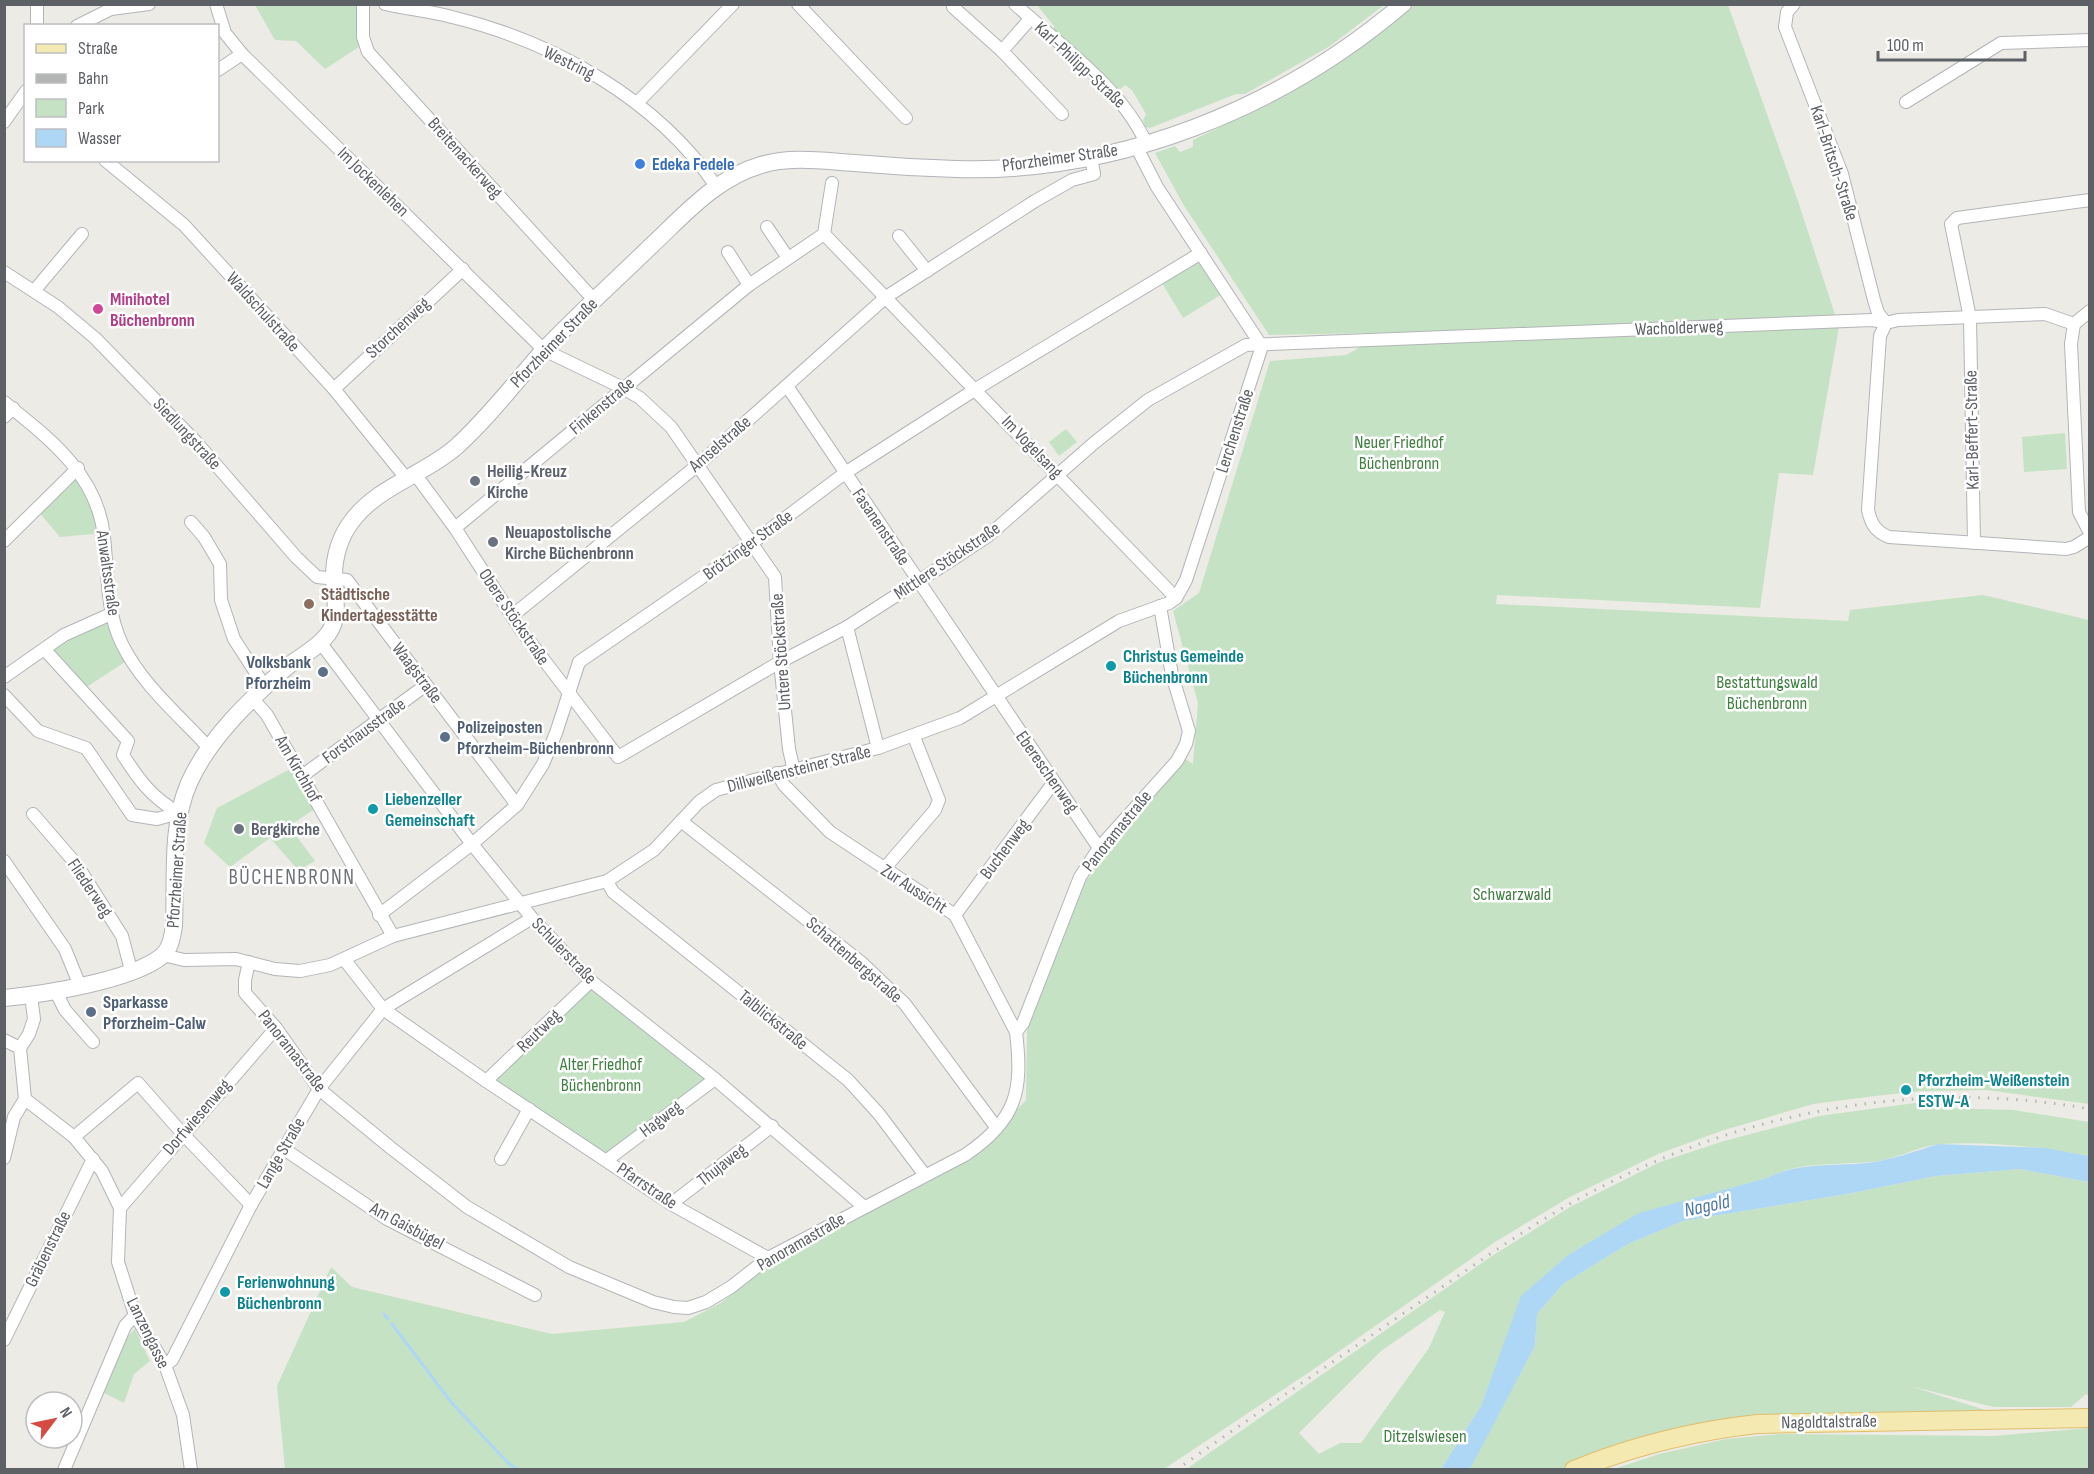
<svg xmlns="http://www.w3.org/2000/svg" width="2094" height="1474" font-family="'Sofia Sans Condensed',sans-serif">
<rect width="100%" height="100%" fill="#edebe5"/>
<!-- green -->
<g fill="#c5e2c4" fill-rule="evenodd">
<polygon points="255,5 363,5 365,43 325,69 296,41 275,40"/>
<polygon points="1037,5 1384,5 1330,46 1245,94 1236,94 1150,128 1145,127 1143,120 1146,114 1132,90 1125,85 1118,91 1054,33 1054,26"/>
<polygon points="1412,5 1728,5 1798,201 1839,327 1813,475 1779,473 1760,608 1497,595 1496,604 1848,621 1850,610 1983,595 2089,620 2089,1104 1987,1090 1922,1091 1875,1096 1813,1104 1721,1131 1658,1154 1568,1198 1495,1242 1311,1371 1164,1469 285,1469 277,1386 331,1267 352,1287 552,1334 684,1322 721,1303 775,1259 982,1147 1026,1100 1027,1030 1085,882 1184,758 1193,764 1198,703 1173,611 1199,593 1270,361 1346,355 1365,344 1520,330 1269,335 1183,204 1155,153 1175,146 1180,152 1193,147 1193,140 1285,96 1316,77 1369,40"/>
<polygon points="1201,253 1227,291 1183,318 1159,278"/>
<polygon points="1066,429 1077,442 1059,456 1049,442"/>
<polygon points="2065,433 2067,469 2024,472 2022,437"/>
<polygon points="78,468 104,533 60,537 37,510"/>
<polygon points="111,614 131,658 82,690 45,650"/>
<polygon points="296,766 319,806 289,826 315,861 298,870 270,838 230,867 204,843 217,808"/>
<polygon points="590,985 710,1079 606,1156 494,1080"/>
<path d="M1915,1103L1946,1108L2013,1110L2089,1122V1156C2041,1147 1989,1141 1940,1144C1919,1146 1899,1158 1878,1161C1841,1166 1800,1160 1767,1178L1639,1214L1568,1255L1522,1296L1481,1406L1441,1469L1185,1470L1492,1256L1570,1207L1660,1162L1724,1141L1819,1116ZM1440,1310L1445,1312L1429,1348L1361,1443H1340L1319,1454L1299,1433L1381,1351Z"/>
<polygon points="2020,1169 2089,1182 2089,1396 2086,1394 2071,1407 1993,1407 1910,1386 1985,1410 1982,1415 1764,1417 1605,1453 1563,1469 1468,1470 1535,1346 1537,1314 1563,1284 1628,1244 1683,1221 1847,1194 1936,1176"/>
<polygon points="135,1329 150,1361 134,1374 124,1403 102,1392 128,1336"/>
<polygon points="2089,1428 2089,1469 1614,1469 1659,1454 1726,1439 1781,1434 1993,1436"/>
</g>
<!-- water -->
<path fill="#add7f5" d="M1938,1144L2045,1148L2089,1156V1182L2020,1169L1936,1176L1847,1194L1683,1221L1628,1244L1563,1284L1537,1314L1535,1346L1471,1467L1468,1469H1441L1481,1406L1521,1296L1568,1255L1639,1213L1767,1178C1801,1160 1842,1168 1880,1161C1899,1157 1919,1150 1938,1144Z"/>
<g fill="none" stroke-linecap="round" stroke-linejoin="round">
<!-- stream -->
<g stroke="#add7f5" stroke-width="3">
<polyline points="384,1314 388,1319"/>
<polyline points="392,1324 451,1402 508,1463 518,1470"/>
</g>
<defs>
<g id="minor">
<polyline points="216,4 225,33 242,54 544,350 623,388 640,398 671,427 775,577 780,662 789,749 794,771"/>
<polyline points="363,4 363,37 368,52 595,301"/>
<path d="M385,4C407,9 430,11 452,17C555,42 656,99 716,186"/>
<polyline points="798,4 906,118"/>
<path d="M1015,4C1060,46 1121,87 1146,143"/>
<path d="M1794,4L1787,12L1785,27L1842,174L1874,300L1878,313L1886,323L1880,336L1868,510C1871,524 1876,532 1889,537L2066,549L2074,547L2090,537"/>
<polyline points="953,7 1002,51"/>
<polyline points="1030,19 1002,51 1062,114"/>
<polyline points="37,26 37,4"/>
<polyline points="77,26 111,9 149,4"/>
<polyline points="218,70 242,54"/>
<polyline points="638,102 733,4"/>
<polyline points="1906,102 2001,43 2090,40"/>
<polyline points="4,122 26,91"/>
<polyline points="105,160 184,225 334,389 406,478"/>
<polyline points="767,227 788,258"/>
<polyline points="824,234 1176,598"/>
<polyline points="899,236 927,271"/>
<polyline points="728,252 749,285"/>
<polyline points="4,272 58,307 95,338 197,443 296,557 317,577 347,580 517,805"/>
<polyline points="34,291 82,234"/>
<polyline points="2074,324 2071,344 2079,512 2090,533"/>
<polyline points="787,386 1099,848"/>
<polyline points="334,389 463,269"/>
<path d="M4,402C49,438 98,475 104,537C108,573 106,611 122,644C142,685 180,716 210,749"/>
<polyline points="4,417 13,408"/>
<polyline points="415,474 455,528 521,630 618,757 780,662 847,627 953,559 988,536 1094,443 1148,400 1246,345 1872,320 1886,323 1898,320 2045,314 2074,324 2090,311"/>
<polyline points="191,522 204,537 220,564 221,600 234,639 265,687"/>
<polyline points="455,528 749,285 824,234 832,183"/>
<polyline points="4,541 78,468"/>
<polyline points="1974,543 1970,318 1951,224 1957,218 2090,200"/>
<polyline points="512,616 699,464 886,297 1035,201 1072,180 1094,174 1091,156"/>
<polyline points="847,627 878,748"/>
<polyline points="320,642 472,844 532,918 591,981 715,1079 863,1206"/>
<path d="M45,650L128,741L123,755C139,780 152,798 179,813"/>
<polyline points="4,677 64,635 111,614"/>
<polyline points="4,695 38,731 86,748 132,815 157,819 179,813"/>
<polyline points="253,699 267,715 393,936"/>
<polyline points="777,773 784,785 830,832 955,915 1016,1032"/>
<polyline points="302,776 426,685"/>
<polyline points="33,814 77,865 122,936 131,970"/>
<polyline points="681,821 862,963 905,1004 996,1127"/>
<polyline points="4,861 65,949 80,986"/>
<polyline points="884,869 935,810 939,800 914,737"/>
<polyline points="607,881 613,892 848,1080 879,1114 924,1174"/>
<polyline points="379,915 472,844 517,805 543,764 556,733 579,662 752,543 845,473 976,389 1201,253"/>
<polyline points="955,915 1054,782"/>
<polyline points="163,955 184,960 236,959 275,969 300,971 330,965 393,936 607,881 654,850 699,802 716,790 878,748 960,718 1119,621 1169,603 1176,598 1186,580 1261,349 1259,342 1157,187 1136,146"/>
<polyline points="344,959 383,1009 486,1081 671,1204 768,1258"/>
<path d="M249,962L245,980V993L276,1028L319,1089L391,1148L467,1207L569,1267L653,1302L674,1307L688,1308L706,1302L731,1287L768,1258L965,1155C1017,1120 1023,1091 1016,1032L1023,1023L1080,877L1099,848L1177,761L1186,744L1189,731L1172,675L1160,606"/>
<polyline points="56,992 65,1010 93,1042"/>
<polyline points="4,1040 20,1048"/>
<polyline points="486,1081 591,981"/>
<polyline points="25,1099 74,1137 102,1171 120,1208 118,1262 135,1315 165,1365 183,1415 191,1470"/>
<polyline points="74,1137 138,1083 182,1133 251,1205"/>
<polyline points="284,1149 387,1219 535,1295"/>
<polyline points="4,1158 14,1117 25,1099 20,1048 29,1034 34,1019 31,995"/>
<polyline points="501,1159 529,1109"/>
<polyline points="607,1160 715,1079"/>
<polyline points="671,1204 772,1126"/>
<polyline points="120,1208 276,1028"/>
<polyline points="4,1340 93,1159"/>
<polyline points="165,1365 172,1360 251,1205 319,1089 383,1009 532,918"/>
<polyline points="64,1470 125,1326 135,1315"/>
</g>
<path id="secondary" d="M4,998C44,994 131,981 162,956C171,948 172,937 174,926C176,880 170,826 189,783C209,738 251,698 288,666C301,656 318,648 328,634C341,616 334,597 334,576C334,557 340,536 352,521C378,486 424,475 456,447C487,419 514,384 542,352C577,315 615,281 652,245C685,214 716,178 761,165C791,156 823,161 854,163C888,166 922,168 956,169C1119,174 1281,108 1403,4"/>
<path id="primary" d="M1574,1470C1633,1446 1694,1431 1757,1424L2090,1418"/>
</defs>
<!-- minor casing -->
<use href="#minor" stroke="#b2b5b8" stroke-width="14"/>
<!-- secondary casing -->
<use href="#secondary" stroke="#b1b4b8" stroke-width="18"/>
<!-- primary casing -->
<use href="#primary" stroke="#e1bd6b" stroke-width="20"/>
<!-- minor -->
<use href="#minor" stroke="#fff" stroke-width="12"/>
<!-- secondary -->
<use href="#secondary" stroke="#fff" stroke-width="16"/>
<!-- primary -->
<use href="#primary" stroke="#f5e9b2" stroke-width="18"/>
<!-- rail -->
<path stroke="#b3b4b4" stroke-width="3" stroke-dasharray="1.5 8" stroke-linecap="butt" d="M1176,1470C1253,1416 1330,1364 1407,1311C1472,1267 1535,1220 1605,1185C1754,1109 1925,1079 2090,1109"/>
</g>
<!-- markers -->
<circle fill="#3f7fe0" stroke="#fff" stroke-width="2" cx="640" cy="164" r="6"/>
<circle fill="#d1479c" stroke="#fff" stroke-width="2" cx="98" cy="309" r="6"/>
<g fill="#6b7280" stroke="#fff" stroke-width="2">
<circle cx="475" cy="481" r="6"/>
<circle cx="493" cy="542" r="6"/>
<circle cx="239" cy="829" r="6"/>
</g>
<circle fill="#8d6e63" stroke="#fff" stroke-width="2" cx="309" cy="604" r="6"/>
<g fill="#0f9aa8" stroke="#fff" stroke-width="2">
<circle cx="1111" cy="666" r="6"/>
<circle cx="373" cy="809" r="6"/>
<circle cx="1906" cy="1090" r="6"/>
<circle cx="225" cy="1292" r="6"/>
</g>
<g fill="#5c6f8a" stroke="#fff" stroke-width="2">
<circle cx="323" cy="672" r="6"/>
<circle cx="445" cy="737" r="6"/>
<circle cx="91" cy="1012" r="6"/>
</g>
<g text-anchor="middle" dominant-baseline="central" stroke-width="5" stroke-linejoin="round" paint-order="stroke">
<!-- street labels -->
<g font-size="18" fill="#5d6064" stroke="#fff">
<text transform="translate(569 63) rotate(26)">Westring</text>
<text transform="translate(1080 65) rotate(43)">Karl-Philipp-Straße</text>
<text transform="translate(465 158) rotate(48)">Breitenackerweg</text>
<text transform="translate(1060 158) rotate(-8)">Pforzheimer Straße</text>
<text transform="translate(1834 163) rotate(72)">Karl-Britsch-Straße</text>
<text transform="translate(373 182) rotate(44)">Im Jockenlehen</text>
<text transform="translate(263 312) rotate(48)">Waldschulstraße</text>
<text transform="translate(398 328) rotate(-43)">Storchenweg</text>
<text transform="translate(1679 328) rotate(-2)">Wacholderweg</text>
<text transform="translate(554 343) rotate(-46)">Pforzheimer Straße</text>
<text transform="translate(602 406) rotate(-40)">Finkenstraße</text>
<text transform="translate(1972 430) rotate(-91)">Karl-Beffert-Straße</text>
<text transform="translate(1235 431) rotate(-72)">Lerchenstraße</text>
<text transform="translate(187 434) rotate(47)">Siedlungstraße</text>
<text transform="translate(720 444) rotate(-41)">Amselstraße</text>
<text transform="translate(1032 447) rotate(46)">Im Vogelsang</text>
<text transform="translate(881 527) rotate(56)">Fasanenstraße</text>
<text transform="translate(748 545) rotate(-36)">Brötzinger Straße</text>
<text transform="translate(947 561) rotate(-34)">Mittlere Stöckstraße</text>
<text transform="translate(108 573) rotate(82)">Anwaltsstraße</text>
<text transform="translate(514 617) rotate(56)">Obere Stöckstraße</text>
<text transform="translate(781 652) rotate(-94)">Untere Stöckstraße</text>
<text transform="translate(417 673) rotate(53)">Waagstraße</text>
<text transform="translate(364 731) rotate(-36)">Forsthausstraße</text>
<text transform="translate(298 769) rotate(60)">Am Kirchhof</text>
<text transform="translate(799 769) rotate(-14)">Dillweißensteiner Straße</text>
<text transform="translate(1047 772) rotate(55)">Ebereschenweg</text>
<text transform="translate(1117 831) rotate(-51)">Panoramastraße</text>
<text transform="translate(1005 849) rotate(-53)">Buchenweg</text>
<text transform="translate(177 870) rotate(-86)">Pforzheimer Straße</text>
<text transform="translate(90 888) rotate(56)">Fliederweg</text>
<text transform="translate(914 889) rotate(33)">Zur Aussicht</text>
<text transform="translate(564 951) rotate(46)">Schulerstraße</text>
<text transform="translate(854 960) rotate(41)">Schattenbergstraße</text>
<text transform="translate(773 1020) rotate(39)">Talblickstraße</text>
<text transform="translate(539 1031) rotate(-44)">Reutweg</text>
<text transform="translate(292 1051) rotate(52)">Panoramastraße</text>
<text transform="translate(197 1117) rotate(-49)">Dorfwiesenweg</text>
<text transform="translate(661 1119) rotate(-37)">Hagweg</text>
<text transform="translate(281 1153) rotate(-60)">Lange Straße</text>
<text transform="translate(722 1165) rotate(-38)">Thujaweg</text>
<text transform="translate(647 1186) rotate(34)">Pfarrstraße</text>
<text transform="translate(407 1226) rotate(28)">Am Gaisbügel</text>
<text transform="translate(801 1242) rotate(-30)">Panoramastraße</text>
<text transform="translate(48 1249) rotate(-64)">Gräbenstraße</text>
<text transform="translate(148 1333) rotate(64)">Lanzengasse</text>
<text transform="translate(1829 1422) rotate(-1)">Nagoldtalstraße</text>
</g>
<!-- shop labels -->
<g font-size="18" font-weight="bold" fill="#366cbe" stroke="#fff" text-anchor="start">
<text x="652" y="164">Edeka Fedele</text>
</g>
<!-- hotel labels -->
<g font-size="18" font-weight="bold" fill="#b23c85" stroke="#fff" text-anchor="start">
<text x="110" y="299">Minihotel<tspan x="110" dy="21">Büchenbronn</tspan></text>
</g>
<!-- park labels -->
<g font-size="18" fill="#3f8041" stroke="#fff">
<text x="1399" y="442">Neuer Friedhof<tspan x="1399" dy="21">Büchenbronn</tspan></text>
<text x="1767" y="682">Bestattungswald<tspan x="1767" dy="21">Büchenbronn</tspan></text>
<text x="1512" y="894">Schwarzwald</text>
<text x="601" y="1064">Alter Friedhof<tspan x="601" dy="21">Büchenbronn</tspan></text>
<text x="1425" y="1436">Ditzelswiesen</text>
</g>
<!-- worship labels -->
<g font-size="18" font-weight="bold" fill="#5b616d" stroke="#fff" text-anchor="start">
<text x="487" y="471">Heilig-Kreuz<tspan x="487" dy="21">Kirche</tspan></text>
<text x="505" y="532">Neuapostolische<tspan x="505" dy="21">Kirche Büchenbronn</tspan></text>
<text x="251" y="829">Bergkirche</text>
</g>
<!-- education labels -->
<g font-size="18" font-weight="bold" fill="#785e54" stroke="#fff" text-anchor="start">
<text x="321" y="594">Städtische<tspan x="321" dy="21">Kindertagesstätte</tspan></text>
</g>
<!-- culture labels -->
<g font-size="18" font-weight="bold" fill="#0d838f" stroke="#fff" text-anchor="start">
<text x="1123" y="656">Christus Gemeinde<tspan x="1123" dy="21">Büchenbronn</tspan></text>
<text x="385" y="799">Liebenzeller<tspan x="385" dy="21">Gemeinschaft</tspan></text>
<text x="1918" y="1080">Pforzheim-Weißenstein<tspan x="1918" dy="21">ESTW-A</tspan></text>
<text x="237" y="1282">Ferienwohnung<tspan x="237" dy="21">Büchenbronn</tspan></text>
</g>
<!-- service labels -->
<g font-size="18" font-weight="bold" fill="#4e5e75" stroke="#fff" text-anchor="start">
<text x="311" y="662" text-anchor="end">Volksbank<tspan x="311" dy="21">Pforzheim</tspan></text>
<text x="457" y="727">Polizeiposten<tspan x="457" dy="21">Pforzheim-Büchenbronn</tspan></text>
<text x="103" y="1002">Sparkasse<tspan x="103" dy="21">Pforzheim-Calw</tspan></text>
</g>
<!-- water labels -->
<g font-size="20" font-style="italic" fill="#4c79a5" stroke="#fff">
<text transform="translate(1707 1206) rotate(-12)">Nagold</text>
</g>
<!-- quarter labels -->
<g font-size="21" letter-spacing="1.5" fill="#6e7275" stroke="#fff">
<text x="292" y="877">BÜCHENBRONN</text>
</g>
</g>
<!-- border -->
<rect width="2094" height="1474" fill="none" stroke="#5d6064" stroke-width="12"/>
<!-- legend -->
<rect x="24" y="24" width="195" height="138" fill="#ffffff" stroke="#bebfc1" stroke-width="1.5"/>
<rect x="36" y="44" width="30" height="9" fill="#f5e9b2" stroke="#bebfc1" stroke-width="1.5"/>
<text x="78" y="54" font-size="18" fill="#5d6064">Straße</text>
<rect x="36" y="74" width="30" height="9" fill="#b3b4b4" stroke="#bebfc1" stroke-width="1.5"/>
<text x="78" y="84" font-size="18" fill="#5d6064">Bahn</text>
<rect x="36" y="99" width="30" height="18" fill="#c5e2c4" stroke="#bebfc1" stroke-width="1.5"/>
<text x="78" y="114" font-size="18" fill="#5d6064">Park</text>
<rect x="36" y="129" width="30" height="18" fill="#add7f5" stroke="#bebfc1" stroke-width="1.5"/>
<text x="78" y="144" font-size="18" fill="#5d6064">Wasser</text>
<!-- north arrow -->
<g transform="translate(54 1420) rotate(58)"><circle r="28" fill="#ffffff" stroke="#bebfc1" stroke-width="1.5"/>
<path d="M0-4.5L10 22L0 15L-10 22Z" fill="#d54c43"/>
<text y="-9" font-size="16" font-weight="bold" text-anchor="middle" fill="#5d6064">N</text>
</g>
<!-- scale -->
<path d="M1878 51v9h147v-9" fill="none" stroke="#5d6064" stroke-width="3"/>
<text x="1887" y="51" font-size="18" fill="#5d6064" stroke="#ffffff" stroke-width="4.5" paint-order="stroke">100 m</text>
</svg>
